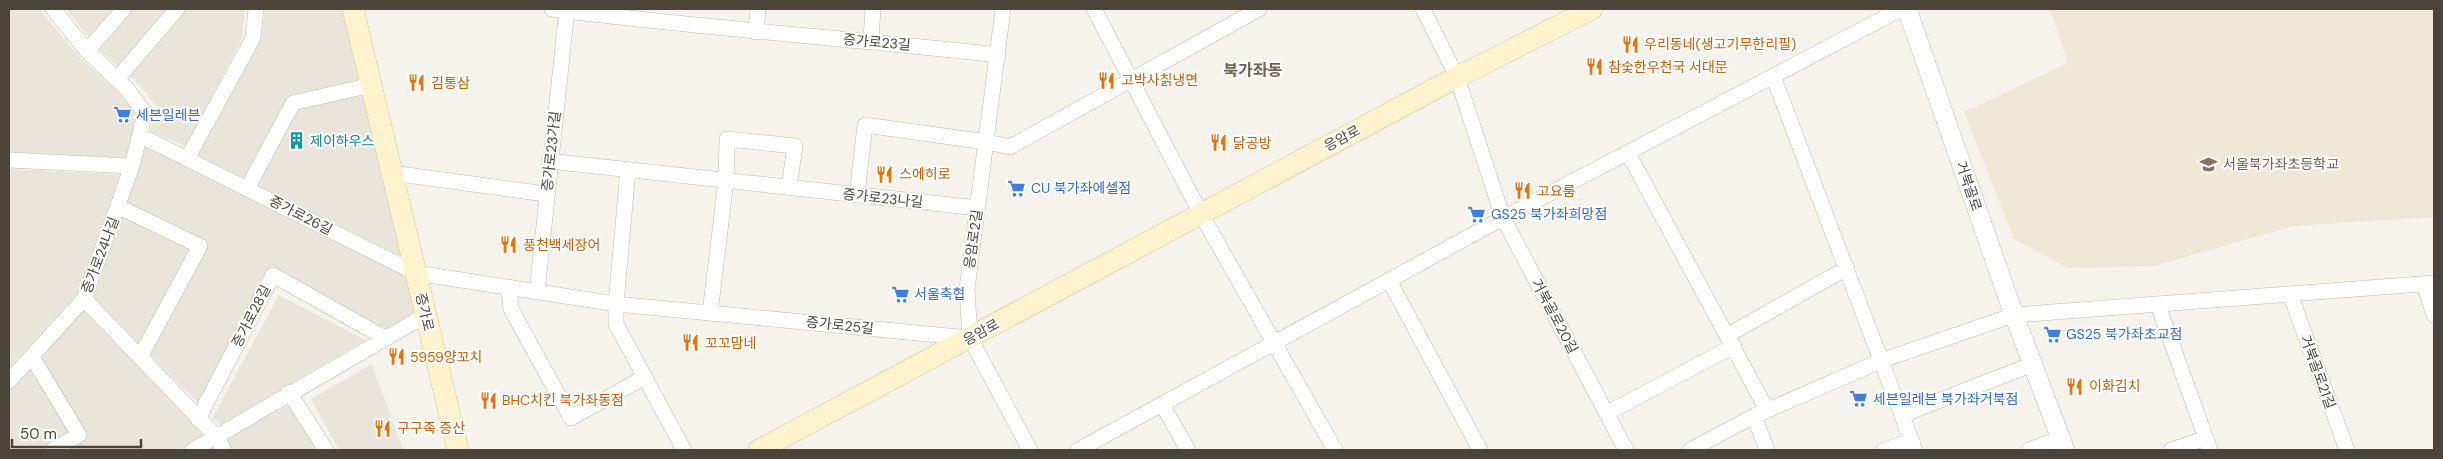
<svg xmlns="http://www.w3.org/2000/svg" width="2443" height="459" font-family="'DM Sans','Noto Sans KR',sans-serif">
<rect width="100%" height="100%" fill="#f6f3ec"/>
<!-- residential -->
<g fill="#eae5da">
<polygon points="9,9 39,9 81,59 115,88 138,116 125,160 9,153"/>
<polygon points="66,9 245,9 242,38 186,146 150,131 157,107 139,84 102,53"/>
<polygon points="265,9 343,9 403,257 196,154 261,40"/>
<polygon points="146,146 407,277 419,309 386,330 271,266 198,403 93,298"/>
<polygon points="9,169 120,174 79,292 9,367"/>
<polygon points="279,295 365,340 221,425 213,417"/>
<polygon points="85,308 205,436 181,450 9,450 9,390"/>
<polygon points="372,364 403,450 339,450 311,399"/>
<polygon points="289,405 317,450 233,450 226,439"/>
</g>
<!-- education -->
<polygon fill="#efe8d6" points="2050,9 2434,9 2434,217 2293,226 2154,266 2067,268 2014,239 1964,112 2068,63"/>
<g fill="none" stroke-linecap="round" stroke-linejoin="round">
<defs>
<g id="minor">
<path d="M552,9C700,28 849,38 998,55"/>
<polyline points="1003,9 967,289 970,338 1030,450"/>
<polyline points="1094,9 1201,214 1335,450"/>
<polyline points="1423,9 1457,77 1503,218 1626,450"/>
<polyline points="756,32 758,9"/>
<polyline points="871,40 873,9"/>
<polyline points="87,51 124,9"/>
<polyline points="1773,76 1915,450"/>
<polyline points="117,79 177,9"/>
<polyline points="141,136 416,273 616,304 969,338"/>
<polyline points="1628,153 1767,410"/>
<polyline points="187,159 253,38 256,9"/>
<polyline points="9,160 132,166"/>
<polyline points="549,161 978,208"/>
<polyline points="628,170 616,304 616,324 684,450"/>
<polyline points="392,173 546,194"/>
<polyline points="247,189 293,103 371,85"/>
<polyline points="857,195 865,125 987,142 1010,147 1259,9"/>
<polyline points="119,207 200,246 140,357"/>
<polyline points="1389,280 1480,450"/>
<polyline points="2424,285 2434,315"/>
<polyline points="509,287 511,309 571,418 645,377"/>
<polyline points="537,292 567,9"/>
<polyline points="2290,294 2347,450"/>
<polyline points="84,299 216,436 224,450"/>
<polyline points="2158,305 2210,450"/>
<polyline points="710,313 726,181 727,139 795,146 789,187"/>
<polyline points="1728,335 1847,268"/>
<polyline points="32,357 79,435 53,450"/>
<polyline points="9,381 84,299 132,166 145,113 127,89 87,51 53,9"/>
<polyline points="289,392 326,450"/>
<polyline points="1162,404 1188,450"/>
<polyline points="1607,413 1734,346"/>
<polyline points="1902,415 2033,364"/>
<polyline points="1754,416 1767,450"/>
<polyline points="198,419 273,275 385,338"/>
<polyline points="193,450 426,315"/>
<polyline points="1078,450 1503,218 1901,9"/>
<polyline points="1690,450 1754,416 1883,360 2014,315 2434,283"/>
<polyline points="1884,450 1912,441"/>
<polyline points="2029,450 2061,438"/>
<polyline points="2171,450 2206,438"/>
</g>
<polyline id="tertiary" points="1907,9 2014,315 2065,450"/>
<g id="secondary">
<polyline points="353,9 458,450"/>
<polyline points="759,450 1457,77 1592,9"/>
</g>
</defs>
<!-- minor casing -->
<use href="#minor" stroke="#c2bbae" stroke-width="16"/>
<!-- tertiary casing -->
<use href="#tertiary" stroke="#c2bbae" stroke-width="20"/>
<!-- secondary casing -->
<use href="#secondary" stroke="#d6c79b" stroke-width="22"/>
<!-- minor -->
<use href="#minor" stroke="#fff" stroke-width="15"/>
<!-- tertiary -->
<use href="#tertiary" stroke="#fff" stroke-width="19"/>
<!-- secondary -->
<use href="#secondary" stroke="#fff3cd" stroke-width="21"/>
</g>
<!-- icons -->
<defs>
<symbol id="restaurant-bare" viewBox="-9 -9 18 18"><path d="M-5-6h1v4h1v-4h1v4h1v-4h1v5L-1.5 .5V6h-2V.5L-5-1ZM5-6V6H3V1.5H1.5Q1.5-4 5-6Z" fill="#e8710a" stroke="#fff" stroke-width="2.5" paint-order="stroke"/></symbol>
<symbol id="supermarket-bare" viewBox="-9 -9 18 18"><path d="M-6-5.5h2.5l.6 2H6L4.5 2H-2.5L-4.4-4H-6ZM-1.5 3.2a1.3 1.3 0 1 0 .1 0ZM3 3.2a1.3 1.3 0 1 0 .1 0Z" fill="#3f7fe0" stroke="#fff" stroke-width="2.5" paint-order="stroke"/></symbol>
<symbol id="building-bare" viewBox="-9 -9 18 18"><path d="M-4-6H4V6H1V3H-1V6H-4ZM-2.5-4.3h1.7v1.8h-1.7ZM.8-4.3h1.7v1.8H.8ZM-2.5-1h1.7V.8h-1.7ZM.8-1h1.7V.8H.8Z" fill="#0f9aa8" stroke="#fff" stroke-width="2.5" paint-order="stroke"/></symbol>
<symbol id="school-bare" viewBox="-9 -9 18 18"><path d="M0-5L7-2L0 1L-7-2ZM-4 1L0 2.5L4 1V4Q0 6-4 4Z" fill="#8d6e63" stroke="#fff" stroke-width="2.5" paint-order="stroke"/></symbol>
</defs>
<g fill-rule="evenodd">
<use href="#restaurant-bare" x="1618" y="32" width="25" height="25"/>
<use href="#restaurant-bare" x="1582" y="54" width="25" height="25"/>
<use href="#restaurant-bare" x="1094" y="68" width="25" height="25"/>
<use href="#restaurant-bare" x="404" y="70" width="25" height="25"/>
<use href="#supermarket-bare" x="110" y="102" width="25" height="25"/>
<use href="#building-bare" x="284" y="128" width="25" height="25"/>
<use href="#restaurant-bare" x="1206" y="130" width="25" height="25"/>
<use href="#school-bare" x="2196" y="152" width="25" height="25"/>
<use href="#restaurant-bare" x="872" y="162" width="25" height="25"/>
<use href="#supermarket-bare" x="1004" y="176" width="25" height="25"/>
<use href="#restaurant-bare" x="1510" y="178" width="25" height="25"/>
<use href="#supermarket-bare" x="1464" y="202" width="25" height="25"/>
<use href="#restaurant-bare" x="496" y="232" width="25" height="25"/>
<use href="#supermarket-bare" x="888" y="282" width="25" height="25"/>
<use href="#supermarket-bare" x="2040" y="322" width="25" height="25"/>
<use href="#restaurant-bare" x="678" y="330" width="25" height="25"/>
<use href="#restaurant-bare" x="384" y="344" width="25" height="25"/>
<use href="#restaurant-bare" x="2062" y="374" width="25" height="25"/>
<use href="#supermarket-bare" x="1846" y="386" width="25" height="25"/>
<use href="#restaurant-bare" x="476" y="388" width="25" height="25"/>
<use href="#restaurant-bare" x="370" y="416" width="25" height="25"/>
</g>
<g text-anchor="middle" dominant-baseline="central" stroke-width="4" stroke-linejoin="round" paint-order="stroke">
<!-- street labels -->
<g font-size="14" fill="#4b4439" stroke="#fff">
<text transform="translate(877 42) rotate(5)">증가로23길</text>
<text transform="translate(1342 138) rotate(-28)">응암로</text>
<text transform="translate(551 151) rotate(-84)">증가로23가길</text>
<text transform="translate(1969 186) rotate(71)">거북골로</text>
<text transform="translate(883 198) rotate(6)">증가로23나길</text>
<text transform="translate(301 215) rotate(27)">증가로26길</text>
<text transform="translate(973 239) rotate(-82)">응암로2길</text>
<text transform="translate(100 255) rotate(-69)">증가로24나길</text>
<text transform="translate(425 312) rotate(77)">증가로</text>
<text transform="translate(251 316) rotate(-63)">증가로28길</text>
<text transform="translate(1555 316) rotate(62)">거북골로20길</text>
<text transform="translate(840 325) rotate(6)">증가로25길</text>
<text transform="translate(981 332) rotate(-29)">응암로</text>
<text transform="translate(2318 372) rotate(70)">거북골로21길</text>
</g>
<!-- food labels -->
<g font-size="14" fill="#c56008" stroke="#fff" text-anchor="start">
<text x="1644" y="44">우리동네(생고기무한리필)</text>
<text x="1608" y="67">참숯한우천국 서대문</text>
<text x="1121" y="80">고박사칡냉면</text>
<text x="431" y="83">김통삼</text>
<text x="1233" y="143">닭공방</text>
<text x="899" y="174">스에히로</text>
<text x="1537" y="191">고요룸</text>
<text x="523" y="245">풍천백세장어</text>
<text x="705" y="343">꼬꼬맘네</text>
<text x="410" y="357">5959양꼬치</text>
<text x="2089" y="386">이화김치</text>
<text x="502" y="400">BHC치킨 북가좌동점</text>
<text x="397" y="428">구구족 증산</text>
</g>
<!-- shop labels -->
<g font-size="14" fill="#366cbe" stroke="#fff" text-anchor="start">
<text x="136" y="115">세븐일레븐</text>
<text x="1031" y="188">CU 북가좌에셀점</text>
<text x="1491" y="214">GS25 북가좌희망점</text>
<text x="914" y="294">서울축협</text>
<text x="2066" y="334">GS25 북가좌초교점</text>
<text x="1873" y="399">세븐일레븐 북가좌거북점</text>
</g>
<!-- culture labels -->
<g font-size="14" fill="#0d838f" stroke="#fff" text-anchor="start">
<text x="310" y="141">제이하우스</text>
</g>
<!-- education labels -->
<g font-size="14" fill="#785e54" stroke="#fff" text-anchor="start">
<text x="2223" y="164">서울북가좌초등학교</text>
</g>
<!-- quarter labels -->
<g font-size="16" font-weight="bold" fill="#6e6250" stroke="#fff">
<text x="1253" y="70">북가좌동</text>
</g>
</g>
<!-- border -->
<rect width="2443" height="459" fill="none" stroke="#4b4439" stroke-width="20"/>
<!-- scale -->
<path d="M12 439v8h129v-8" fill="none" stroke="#4b4439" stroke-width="2.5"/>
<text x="20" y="439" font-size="15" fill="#4b4439" stroke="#ffffff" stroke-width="4" paint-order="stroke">50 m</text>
</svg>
